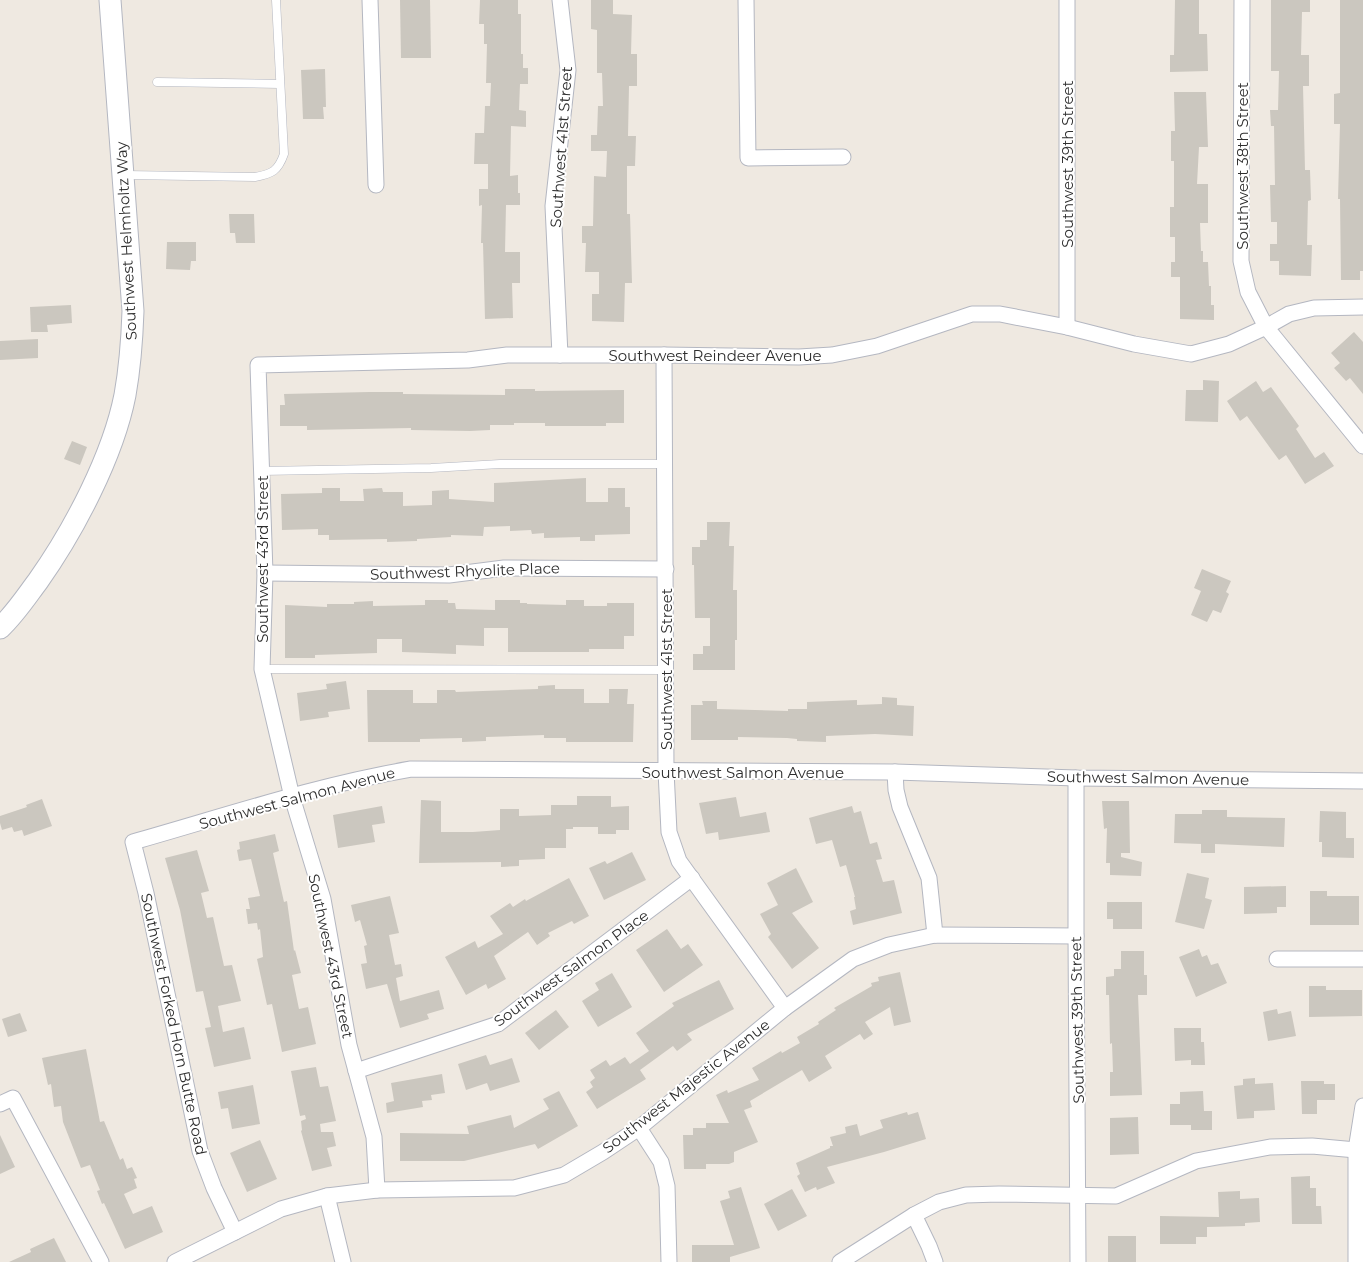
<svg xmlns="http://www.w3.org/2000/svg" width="1363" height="1262" font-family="Montserrat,sans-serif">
<rect width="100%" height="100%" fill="#efe9e1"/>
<!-- building -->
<g fill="#cbc7bf">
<polygon points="400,0 430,0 431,58 401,58"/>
<polygon points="480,0 518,0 518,14 521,14 521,54 523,54 523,68 528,68 528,84 520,84 519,110 526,111 526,127 511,126 510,176 518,175 518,193 520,193 520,205 506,205 505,252 520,252 520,283 512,283 513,318 485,319 483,243 481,243 482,205 479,206 479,189 488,189 488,164 474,164 475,133 484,133 485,106 490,106 491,83 486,83 487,44 484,44 484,24 479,24"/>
<polygon points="591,0 613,0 613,14 632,15 631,54 637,54 637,86 629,86 628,136 636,136 635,166 627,166 627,214 630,214 632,283 625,283 624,322 592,321 592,294 599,294 599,272 585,272 586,243 582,243 582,226 593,226 594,176 606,177 607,151 591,151 591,135 597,135 598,106 603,106 602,73 597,73 597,30 591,29"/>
<polygon points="1175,0 1199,0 1199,34 1207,34 1208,71 1170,72 1170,55 1174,55"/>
<polygon points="1271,0 1310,0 1310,12 1302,12 1301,55 1309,55 1309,86 1303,86 1305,170 1310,170 1311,200 1308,201 1307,245 1312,245 1311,276 1279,275 1279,261 1270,261 1270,244 1277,244 1277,222 1271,222 1270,185 1275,185 1274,126 1271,126 1270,110 1278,110 1279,71 1271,71"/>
<polygon points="1340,0 1363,0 1363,271 1360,271 1360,280 1341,280 1340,199 1338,199 1340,124 1334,124 1334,94 1340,93"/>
<polygon points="325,69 326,107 323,107 324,119 303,119 301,70"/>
<polygon points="1174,92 1206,92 1208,147 1199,147 1197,184 1208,184 1208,223 1200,223 1201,251 1203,251 1203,262 1208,262 1209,286 1211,286 1211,305 1214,305 1214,320 1180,319 1180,277 1171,277 1171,262 1175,262 1175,237 1170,237 1170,207 1174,207 1174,161 1171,161 1171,131 1175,131"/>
<polygon points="229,214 254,214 255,243 236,243 235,233 230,233"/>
<polygon points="167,242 196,242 196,261 191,261 190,270 166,269"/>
<polygon points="71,305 72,323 47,325 48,332 31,332 30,307"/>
<polygon points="1354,332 1363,342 1363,394 1350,378 1346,381 1334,368 1340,363 1331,353"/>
<polygon points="38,339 38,358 0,360 0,341"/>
<polygon points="1203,380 1219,381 1218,422 1185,421 1186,390 1203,390"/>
<polygon points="1256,381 1263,392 1271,387 1299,426 1296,429 1315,458 1324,452 1334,466 1305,484 1286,455 1279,460 1247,416 1240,421 1227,401"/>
<polygon points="505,389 535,389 535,391 624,390 624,423 606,423 606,426 545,426 545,423 514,423 514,425 490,425 490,430 470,431 411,430 411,428 307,430 307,426 280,426 280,405 285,405 284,394 369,392 403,392 403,394 505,395"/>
<polygon points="72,441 87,447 80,465 64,459"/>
<polygon points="586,478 586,502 608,502 608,488 625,488 625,507 630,507 630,534 595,535 595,541 580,541 580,537 544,538 544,533 532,534 531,530 510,531 510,526 484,527 483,536 451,535 451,537 417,539 417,541 387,542 387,539 329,540 329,535 318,535 318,529 282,530 281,494 322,493 322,488 340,488 340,501 364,501 363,489 382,488 383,492 403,492 403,506 432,505 432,491 449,490 449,499 494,502 494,483"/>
<polygon points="707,522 730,522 729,546 734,546 733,590 737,590 737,640 735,640 735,670 693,670 693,654 703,654 703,646 710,646 710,618 695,618 694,565 692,565 692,547 700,547 700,540 707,540"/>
<polygon points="1202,569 1231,581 1226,592 1229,594 1221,613 1213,610 1207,622 1191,615 1201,591 1194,588"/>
<polygon points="425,600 448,600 448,603 455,603 456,609 495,610 495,600 520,600 520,603 527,603 527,604 566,605 566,600 584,600 584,606 607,606 607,603 634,603 634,636 624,636 624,649 589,649 589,652 508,652 508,628 484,628 484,646 456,645 456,654 402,652 402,639 377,639 377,653 315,655 315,658 285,658 285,605 327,607 327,604 354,604 354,602 373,601 373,606 425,605"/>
<polygon points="346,681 350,709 328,712 329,717 300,721 297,693 327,689 326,684"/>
<polygon points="555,685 555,689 584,689 584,703 609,703 609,689 628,689 627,704 634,704 633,742 566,742 566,738 544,738 544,735 486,737 486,741 462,742 462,738 420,739 420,742 368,742 367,690 413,690 413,703 437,703 437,690 455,690 456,692 538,689 538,686"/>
<polygon points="882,697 897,698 897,705 914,706 913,736 875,734 826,736 826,742 797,741 797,739 787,738 738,737 738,740 691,740 691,705 703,705 702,701 717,701 717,709 788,711 788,709 807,709 807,702 857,700 857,705 882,704"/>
<polygon points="577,796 611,796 611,807 629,806 629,830 616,830 616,834 598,834 598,827 573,827 573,829 566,829 566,848 545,848 545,859 519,860 519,866 501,867 501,862 419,863 421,800 441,801 441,832 473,832 500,830 500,809 519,809 519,816 551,815 551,805 577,805"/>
<polygon points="736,797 740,817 766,812 770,832 719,840 718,832 706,834 699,803"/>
<polygon points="42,799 52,826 24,836 22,830 14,832 12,827 2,830 0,823 0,816 27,807 26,805"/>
<polygon points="1102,801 1129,801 1130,853 1121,853 1121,857 1142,862 1141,876 1110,875 1110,863 1106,863 1107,828 1104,829"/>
<polygon points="382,806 385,823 372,825 375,842 338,848 333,815"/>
<polygon points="852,806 854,813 861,811 870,844 877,842 882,859 876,860 883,882 894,880 902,913 853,925 850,911 856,909 854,897 855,897 846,865 840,867 832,840 816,844 809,818"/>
<polygon points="1202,810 1227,810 1227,817 1285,818 1284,847 1215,844 1215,853 1201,853 1201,844 1174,843 1175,814 1202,814"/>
<polygon points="1320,811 1346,812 1346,838 1354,838 1354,858 1322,857 1322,842 1319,842"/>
<polygon points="275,834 279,851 273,853 284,902 287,901 294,951 295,950 301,973 292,975 299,1009 308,1007 316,1044 282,1052 272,1004 267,1005 257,959 263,957 260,929 258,930 257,923 248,924 246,909 250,909 248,898 260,896 251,859 239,861 237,850 240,849 239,842"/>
<polygon points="197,850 209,891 201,893 207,918 213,917 224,966 232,965 241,1001 218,1006 223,1032 244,1027 251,1059 214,1067 205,1028 211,1027 203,991 196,992 180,910 165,858"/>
<polygon points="632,852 646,880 604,900 589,868 605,861 607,864"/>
<polygon points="796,868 813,902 792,913 819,948 792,969 768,937 771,934 760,914 778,905 767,883"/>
<polygon points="1187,873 1209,878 1205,898 1212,900 1204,929 1175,922"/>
<polygon points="569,878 589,916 574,924 572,921 548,933 550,936 537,945 528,932 494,956 506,979 488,989 486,984 466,995 445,957 475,941 478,948 503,934 490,916 510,903 513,907 525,899 526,901"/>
<polygon points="1286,886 1286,907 1277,907 1277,913 1244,914 1244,887"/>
<polygon points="1310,891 1327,891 1327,896 1359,896 1359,925 1310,925"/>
<polygon points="390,896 399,933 389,935 395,965 401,964 403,976 396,978 400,1001 439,990 444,1009 427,1014 429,1019 400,1028 387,984 366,989 361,964 367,963 364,946 367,945 360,920 355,922 351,905"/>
<polygon points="1107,902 1142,902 1142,929 1113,929 1113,919 1107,919"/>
<polygon points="667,929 681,949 688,944 703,965 664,992 636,950"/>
<polygon points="1199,949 1202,957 1207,955 1211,965 1218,963 1227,983 1196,997 1179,957"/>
<polygon points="1121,951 1144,951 1144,975 1147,975 1147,995 1138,995 1142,1095 1110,1096 1110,1072 1113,1072 1112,1043 1110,1044 1109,995 1106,995 1106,977 1114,976 1114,969 1121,969"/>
<polygon points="900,972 911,1022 894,1026 890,1007 865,1022 873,1034 864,1040 860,1034 825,1056 832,1068 809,1082 802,1070 750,1101 752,1107 744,1110 758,1142 734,1152 734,1162 729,1164 706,1164 706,1169 684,1169 683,1135 693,1135 693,1128 706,1128 706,1123 729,1123 716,1095 727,1090 728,1093 759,1080 752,1068 781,1051 782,1053 800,1043 797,1037 819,1024 818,1022 836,1010 834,1008 872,986 871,983 879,981 878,977"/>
<polygon points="612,973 632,1007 598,1027 582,1001 599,990 595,983"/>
<polygon points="719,980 734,1009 687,1034 692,1040 677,1051 673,1046 640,1070 646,1079 597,1109 586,1092 593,1087 590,1082 595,1078 590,1070 606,1060 610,1066 625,1057 630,1064 649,1051 636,1033 674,1006 672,1003"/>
<polygon points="1309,986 1326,986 1326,990 1362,990 1362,1016 1309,1017"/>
<polygon points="1277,1009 1278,1014 1291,1011 1296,1036 1268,1041 1263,1012"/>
<polygon points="556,1010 569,1027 539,1050 525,1033"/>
<polygon points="20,1013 27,1031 8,1037 2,1019"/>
<polygon points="1174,1028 1201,1028 1201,1042 1204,1042 1205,1065 1191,1065 1191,1060 1175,1061"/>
<polygon points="86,1049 100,1122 104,1121 120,1160 123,1158 127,1169 132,1167 137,1178 134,1179 137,1188 124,1194 133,1214 152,1206 163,1232 125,1249 104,1203 102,1204 97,1191 100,1190 90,1165 81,1168 63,1122 61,1106 54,1107 51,1084 48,1085 42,1058"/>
<polygon points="486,1055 490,1065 512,1058 520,1082 490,1091 487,1083 466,1090 458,1064"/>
<polygon points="316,1067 320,1087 328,1086 336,1121 320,1124 321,1132 333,1132 336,1146 327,1148 332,1166 312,1171 301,1131 302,1130 301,1121 306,1119 305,1115 300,1116 291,1071"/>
<polygon points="442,1074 445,1093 431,1095 432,1100 422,1101 423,1107 387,1113 386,1103 394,1101 391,1083"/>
<polygon points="1255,1078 1255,1084 1273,1083 1275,1110 1254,1111 1254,1118 1237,1119 1234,1086 1243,1085 1243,1079"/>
<polygon points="1301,1081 1324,1081 1324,1084 1335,1084 1335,1100 1317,1100 1317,1114 1302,1114"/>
<polygon points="253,1085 260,1124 232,1129 228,1108 221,1109 218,1092"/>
<polygon points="559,1091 578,1126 538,1149 535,1144 464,1161 400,1161 400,1133 469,1134 467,1126 511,1115 514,1128 549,1109 543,1099"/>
<polygon points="1203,1091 1204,1111 1212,1111 1212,1130 1191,1130 1191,1125 1170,1125 1170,1104 1180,1104 1180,1092"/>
<polygon points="907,1112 908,1115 918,1112 926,1139 884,1152 827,1167 835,1183 817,1190 816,1187 805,1192 797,1176 800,1174 796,1163 830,1148 830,1146 833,1146 830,1137 846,1133 845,1127 857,1124 860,1136 883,1128 880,1120"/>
<polygon points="1138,1117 1139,1154 1110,1155 1110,1118"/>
<polygon points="0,1135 15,1167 0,1174"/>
<polygon points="260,1140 277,1179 247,1192 230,1153"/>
<polygon points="1310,1176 1310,1188 1316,1188 1316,1206 1321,1206 1322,1224 1292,1224 1291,1177"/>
<polygon points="741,1187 760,1248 730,1257 730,1262 692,1262 692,1245 734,1245 720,1201 730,1198 728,1191"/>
<polygon points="792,1189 807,1216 778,1231 764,1204"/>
<polygon points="1240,1191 1240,1199 1259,1198 1260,1222 1245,1223 1245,1226 1207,1227 1207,1237 1196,1237 1196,1244 1160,1244 1160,1216 1219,1217 1218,1192"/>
<rect x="1108" y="1236" width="28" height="26"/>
<polygon points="54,1238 66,1262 9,1262 31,1252 30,1249"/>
</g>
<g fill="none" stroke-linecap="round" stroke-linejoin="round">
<defs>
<g id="lane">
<polyline points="157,82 280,84"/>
<path d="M125,175L255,177C272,174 278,171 284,154L276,0"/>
<polyline points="261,471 431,468 500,464 665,464"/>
<polyline points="262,669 666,670"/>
</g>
<g id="street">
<polyline points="370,0 376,185"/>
<polyline points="746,0 748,158 843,157"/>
<polyline points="1242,0 1241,261 1248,292 1266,327 1363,446"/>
<polyline points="1067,327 1067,0"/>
<polyline points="560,355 553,206 568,70 560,0"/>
<polyline points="664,355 666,771 669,832 679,861 785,1008"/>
<polyline points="265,573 449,575 504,568 666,569"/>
<polyline points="895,772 896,790 900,807 929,878 935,935"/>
<polyline points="1076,778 1076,936 1078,1262"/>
<polyline points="1277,959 1363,959"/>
<polyline points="356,1071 498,1024 692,878"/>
<polyline points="0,1104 13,1098 101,1262"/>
<polyline points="639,1128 661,1162 667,1186 669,1262"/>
<polyline points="377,1190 374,1137 349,1045 323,899 292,797 262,669 265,573 258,365 468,360 507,355 664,355 799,357 832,355 877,346 972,314 1000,314 1067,327 1134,344 1191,354 1229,344 1266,327 1289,314 1314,308 1363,307"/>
<polyline points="327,1196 343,1262"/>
<polyline points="914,1215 929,1246 935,1262"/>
<path d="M235,1232L214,1188L200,1151L146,893L133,842C225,816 317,785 411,769L895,772L1076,778L1363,781"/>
<polyline points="175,1262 281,1209 327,1196 377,1190 514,1188 564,1175 603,1152 639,1128 785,1008 853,959 889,945 935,935 1076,936"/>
<polyline points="840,1262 914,1215 939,1202 966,1195 999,1194 1116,1196 1196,1161 1270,1147 1312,1146 1356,1150"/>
<polyline points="1356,1262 1356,1150 1363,1106"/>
</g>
<path id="secondary" d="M0,628C15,614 26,597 38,581C74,530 113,456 125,395C130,367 132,340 133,311L110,0"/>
</defs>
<!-- lane casing -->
<use href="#lane" stroke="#b4b7c1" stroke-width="9"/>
<!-- street casing -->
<use href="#street" stroke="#b4b7c1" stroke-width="17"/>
<!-- secondary casing -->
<use href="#secondary" stroke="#b4b7c1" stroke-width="23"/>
<!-- lane -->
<use href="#lane" stroke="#fff" stroke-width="8"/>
<!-- street -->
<use href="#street" stroke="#fff" stroke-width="15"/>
<!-- secondary -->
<use href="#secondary" stroke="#fff" stroke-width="21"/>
</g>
<g text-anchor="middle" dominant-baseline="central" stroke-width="4" stroke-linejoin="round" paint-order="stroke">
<!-- street labels -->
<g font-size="15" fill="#2e2e2e" stroke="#fff">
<text transform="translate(561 147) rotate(-86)">Southwest 41st Street</text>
<text transform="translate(1067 164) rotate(-90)">Southwest 39th Street</text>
<text transform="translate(1242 166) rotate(-90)">Southwest 38th Street</text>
<text transform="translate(126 241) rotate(-93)">Southwest Helmholtz Way</text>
<text x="715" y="355">Southwest Reindeer Avenue</text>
<text transform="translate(262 559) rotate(-90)">Southwest 43rd Street</text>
<text transform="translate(465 571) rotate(-2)">Southwest Rhyolite Place</text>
<text transform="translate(666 669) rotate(-90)">Southwest 41st Street</text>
<text x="743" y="772">Southwest Salmon Avenue</text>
<text transform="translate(1148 778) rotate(1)">Southwest Salmon Avenue</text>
<text transform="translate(297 798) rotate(-15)">Southwest Salmon Avenue</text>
<text transform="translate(331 956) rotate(78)">Southwest 43rd Street</text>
<text transform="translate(571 968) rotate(-36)">Southwest Salmon Place</text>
<text transform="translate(1077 1020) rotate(-91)">Southwest 39th Street</text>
<text transform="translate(174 1024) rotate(78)">Southwest Forked Horn Butte Road</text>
<text transform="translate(686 1086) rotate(-38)">Southwest Majestic Avenue</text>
</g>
</g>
</svg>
